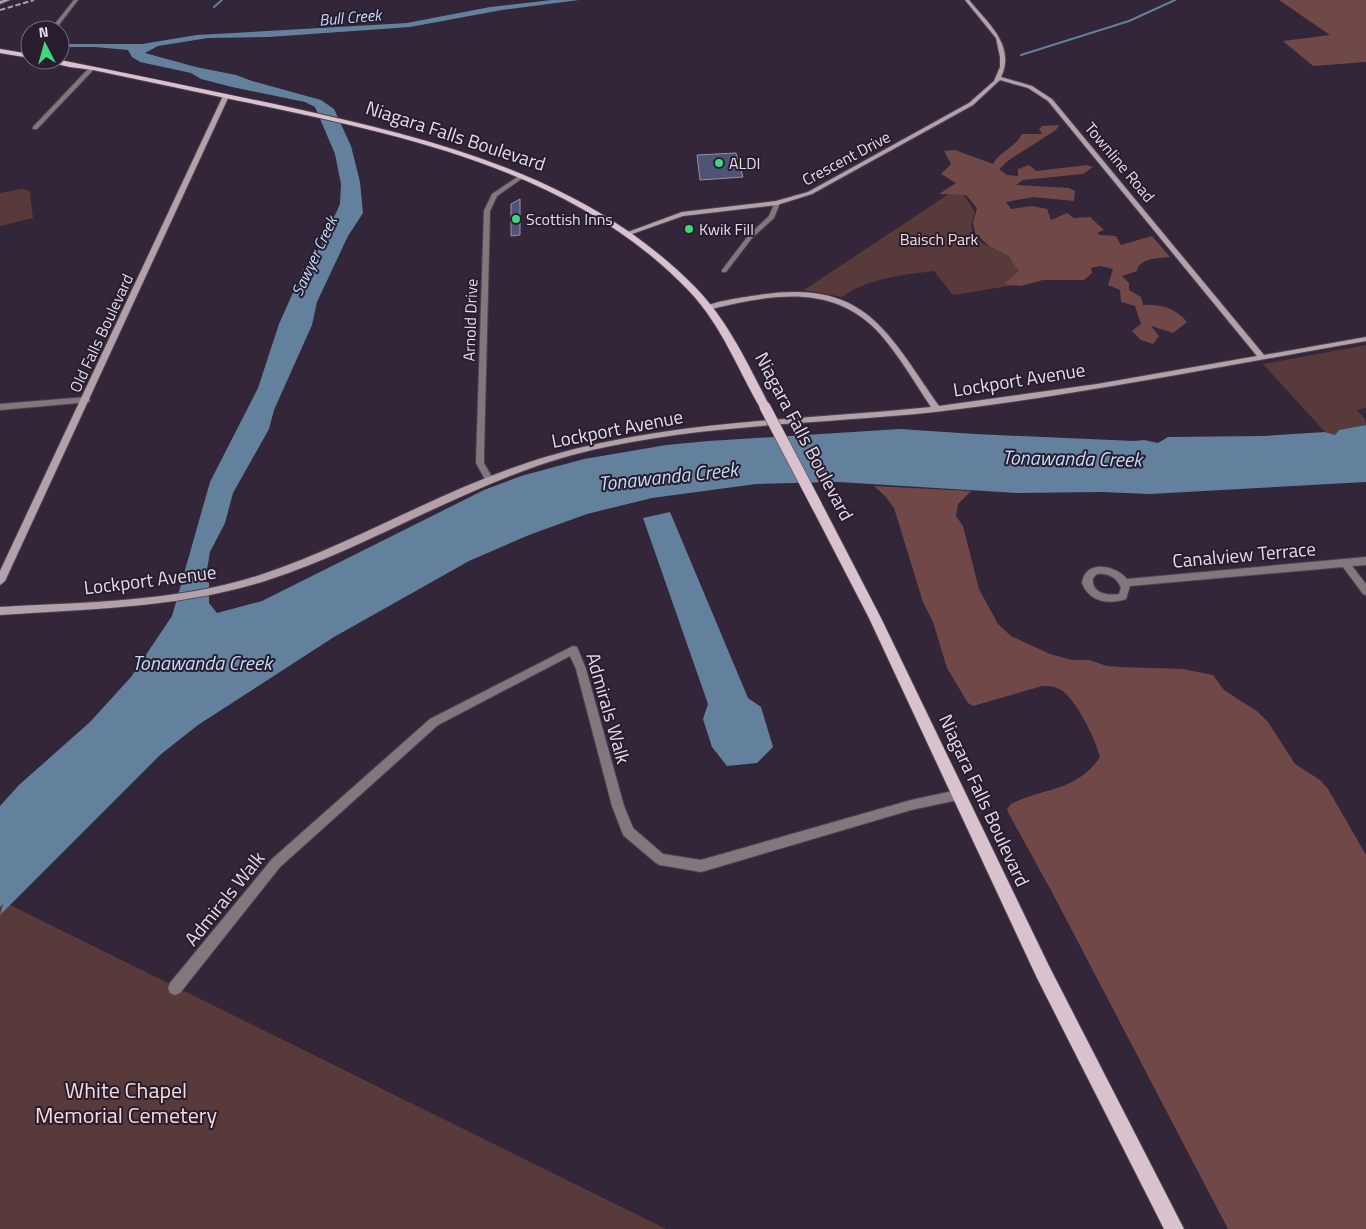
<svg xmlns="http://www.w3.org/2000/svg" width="1366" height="1229" font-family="'Titillium Web',sans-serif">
<rect width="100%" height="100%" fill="#322638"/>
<!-- green -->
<g fill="#583a3a">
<polygon points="22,189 30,191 33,218 0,226 0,193"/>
<path d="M962,192L975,212C963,241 985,243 1005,255C1014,260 1021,275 1027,283L953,295L934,271C903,275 868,278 842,297L804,290L950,193Z"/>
<polygon points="1366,345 1366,408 1357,410 1365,419 1366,425 1339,430 1335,435 1325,432 1263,364"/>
<polygon points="4,902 666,1229 0,1229 0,907"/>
</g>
<!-- forest -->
<g fill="#714848">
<polygon points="1279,0 1366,0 1366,62 1313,66 1283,41 1330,35"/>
<path d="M1059,125L1056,130L1009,160L999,169L1007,175L1018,176V169L1029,165L1036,171L1087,165L1093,167L1083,174L1023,180L1016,185L1069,188L1075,191L1074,201L1033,197L1006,202L1011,209L1032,206L1047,209L1051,220L1067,213L1074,218L1090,217L1104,230L1097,233L1100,235L1116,236L1121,245L1152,236L1170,257C1158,259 1140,257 1137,271L1122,276L1129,283V290L1141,297L1143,305C1160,304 1176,308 1187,322L1173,333L1151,326L1159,336L1153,344L1141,340L1132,331L1141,324L1135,306L1121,302L1120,290L1108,285L1113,269L1100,266L1091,268L1092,273L1084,280H1043L1021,286L1004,284L1019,271L1008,256L990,247L975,233L973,222L977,208L966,195L939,194L956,183L941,174L951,164L944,151L955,150L993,164C1000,151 1015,148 1022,134H1042L1039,129L1042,126Z"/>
<path d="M874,486L971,491L958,504L956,516L963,526L979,589L998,624L1011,636L1050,654L1072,660H1089L1107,666L1121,667L1183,669L1213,675L1224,690L1258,712L1268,722L1295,764L1320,780L1328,789L1366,855V1229H1228L1054,896L1009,814L1007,809L1011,804C1045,787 1076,792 1100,757C1096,740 1076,699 1061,690C1055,686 1048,686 1042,686L973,706L968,703L947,668L933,622L923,602L894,508L885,496Z"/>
</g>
<!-- water -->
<g fill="#63809d">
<polygon points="552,0 579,0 502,10 410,27 269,37 208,38 158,46 145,53 196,67 236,75 252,81 321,100 334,109 351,146 360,182 363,213 348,236 317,302 312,325 274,410 269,429 233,493 225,523 210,552 205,581 209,583 209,603 217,613 262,601 484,490 521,476 584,459 666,445 709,441 900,429 975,434 1134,441 1144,440 1158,443 1168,437 1264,436 1325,432 1335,435 1339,430 1366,425 1366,482 1150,494 1101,492 1017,493 838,482 756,484 652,498 587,514 529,535 469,561 334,637 198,725 160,755 0,915 3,904 0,907 0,806 19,785 90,722 131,677 172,616 210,482 258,388 279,324 304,268 321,246 340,204 341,184 335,154 315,107 305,102 232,87 201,79 191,73 140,62 132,57 128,50 95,47 60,47 60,44 142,44 197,35 407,23 490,7"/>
<polygon points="670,512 748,698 761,707 773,747 757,763 727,766 712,747 703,719 708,704 643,518"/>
</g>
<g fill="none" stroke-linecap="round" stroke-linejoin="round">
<!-- stream -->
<g stroke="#63809d" stroke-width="2">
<polyline points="214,7 222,0"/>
<polyline points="1021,55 1129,21 1175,0"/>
</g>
</g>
<!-- building -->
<g fill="#515375" stroke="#9193aa">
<polygon points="736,153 743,177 700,180 697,155"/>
<polygon points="520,199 520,235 511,236 511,204"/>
</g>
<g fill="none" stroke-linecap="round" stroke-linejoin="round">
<defs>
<g id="street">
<polygon points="74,0 78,0 55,30 50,30"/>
<polygon points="90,67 95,68 37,129 33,129 33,127"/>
<polygon points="522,174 525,176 524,177 497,196 490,211 484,454 484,463 493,479 489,482 486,481 476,463 484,211 492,194"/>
<polygon points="775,202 780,203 774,218 752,238 726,272 722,272 722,270 748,236 769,216"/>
<polygon points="86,397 90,400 89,402 0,410 0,404"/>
<path d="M1366,557V565L1352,566L1366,584V595L1363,594L1343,567L1130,586L1126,599C1109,605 1089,602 1082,583C1085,559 1116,565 1127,579ZM1097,574C1107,573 1117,577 1121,588L1119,594C1107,596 1091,593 1093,578Z"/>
<polygon points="573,646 577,647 586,669 624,806 633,828 663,854 701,860 911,800 958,790 962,791 964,795 962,799 958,800 911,810 701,872 660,865 656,863 624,836 622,832 612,806 576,669 570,656 438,725 280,867 180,993 175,995 170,993 168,988 170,983 272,859 430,719"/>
</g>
<g id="secondary">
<polygon points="4,0 10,0 0,4 0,1"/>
<path d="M965,0H969C988,23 1016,46 1001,77L1032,86L1052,99L1264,355L1366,337V341C1223,366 1079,395 935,412C821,424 704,424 592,450C476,477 377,545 265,581C179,608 89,609 0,615V607C88,602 179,602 263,574C361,541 449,485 549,456C673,420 804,420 931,407C915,383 900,357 881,335C834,281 768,295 707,310L703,308C713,301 746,297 759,295C865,279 886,330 939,406L1097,384L1257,356L1048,101L1028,88L1000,80L973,105L812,194L777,205L683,216L632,234H628V232L682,212L776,201L808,192L969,103L994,81L1000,67V57L996,38Z"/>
<polygon points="226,94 229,96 5,581 0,585 0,571 223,96"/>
</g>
<g id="primary">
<polygon points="0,49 30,54 30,58 0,53"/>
<path d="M49,60H60C136,75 212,91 288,107C435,139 587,177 696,288C728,321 749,366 770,407L765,410L761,409C738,370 722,326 690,292C568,163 382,131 216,96C175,87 134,79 93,70C79,68 60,67 49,60Z"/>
<polygon points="817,502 823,506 881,618 1049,966 1184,1229 1164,1229 1037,978 869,618 811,506"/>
</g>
</defs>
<!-- street casing -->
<use href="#street" stroke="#4e4354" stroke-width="2"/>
<!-- secondary casing -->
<use href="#secondary" stroke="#4e4354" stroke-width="2"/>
<!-- primary casing -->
<use href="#primary" stroke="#4e4354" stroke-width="2"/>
<!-- street -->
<use href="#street" fill="#82777c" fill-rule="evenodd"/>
<!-- secondary -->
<use href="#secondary" fill="#b3a1aa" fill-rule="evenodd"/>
<!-- primary -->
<use href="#primary" fill="#d9c2cd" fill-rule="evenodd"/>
<!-- rail -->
<polyline stroke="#a89eac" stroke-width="2" stroke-dasharray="5.5 2.5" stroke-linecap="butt" points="0,10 34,0"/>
<defs>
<polyline id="primary-bridge" points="765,407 817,506"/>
</defs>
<!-- primary-bridge casing -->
<use href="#primary-bridge" stroke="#4e4354" stroke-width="12" stroke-linecap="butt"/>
<!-- primary-bridge -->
<use href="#primary-bridge" stroke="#d9c2cd" stroke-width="11"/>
</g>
<!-- markers -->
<g fill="#41d77c" stroke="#281d2e" stroke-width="2">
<circle cx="719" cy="163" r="5"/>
<circle cx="516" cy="219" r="5"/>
<circle cx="689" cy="229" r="5"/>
</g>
<g text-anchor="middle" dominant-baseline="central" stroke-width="4" stroke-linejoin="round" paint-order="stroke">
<!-- far-water labels -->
<g font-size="16" font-style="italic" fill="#c0ddfb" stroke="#281d2e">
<text transform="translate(350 17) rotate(-5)">Bull Creek</text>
<text transform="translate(314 256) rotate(-65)">Sawyer Creek</text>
</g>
<!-- far-street labels -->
<g font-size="16" fill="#e3dbe7" stroke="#281d2e">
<text transform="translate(846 158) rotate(-28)">Crescent Drive</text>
<text transform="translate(1120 162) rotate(50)">Townline Road</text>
<text transform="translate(470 320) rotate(-88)">Arnold Drive</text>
<text transform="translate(101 333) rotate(-65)">Old Falls Boulevard</text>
</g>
<!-- far-poi labels -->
<g font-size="16" fill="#e3dbe7" stroke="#281d2e" text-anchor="start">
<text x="729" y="163">ALDI</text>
<text x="526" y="219">Scottish Inns</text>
<text x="699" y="229">Kwik Fill</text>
</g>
<!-- far-park labels -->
<g font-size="16" fill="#f8dad9" stroke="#281d2e">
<text x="939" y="239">Baisch Park</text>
</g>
<!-- street labels -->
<g font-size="19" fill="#e3dbe7" stroke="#281d2e">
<text transform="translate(456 135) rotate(18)">Niagara Falls Boulevard</text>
<text transform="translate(1019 379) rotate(-9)">Lockport Avenue</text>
<text transform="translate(617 428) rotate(-11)">Lockport Avenue</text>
<text transform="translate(805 436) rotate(62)">Niagara Falls Boulevard</text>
<text transform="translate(1244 554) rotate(-5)">Canalview Terrace</text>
<text transform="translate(150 579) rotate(-7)">Lockport Avenue</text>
<text transform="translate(609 708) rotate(74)">Admirals Walk</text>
<text transform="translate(985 800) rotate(65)">Niagara Falls Boulevard</text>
<text transform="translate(224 898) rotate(-51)">Admirals Walk</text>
</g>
<!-- water labels -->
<g font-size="20" font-style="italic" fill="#c0ddfb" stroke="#281d2e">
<text transform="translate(1072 458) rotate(1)">Tonawanda Creek</text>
<text transform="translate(668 476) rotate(-6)">Tonawanda Creek</text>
<text x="202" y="662">Tonawanda Creek</text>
</g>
<!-- near-park labels -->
<g font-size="22" fill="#f8dad9" stroke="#281d2e">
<text x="126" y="1090">White Chapel<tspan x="126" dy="25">Memorial Cemetery</tspan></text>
</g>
</g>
<!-- north arrow -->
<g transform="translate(45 45) rotate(354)"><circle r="24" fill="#281d2e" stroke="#736978"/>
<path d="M0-4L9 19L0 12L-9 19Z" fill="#41d77c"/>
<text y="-8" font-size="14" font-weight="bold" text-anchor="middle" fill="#e3dbe7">N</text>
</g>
</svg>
